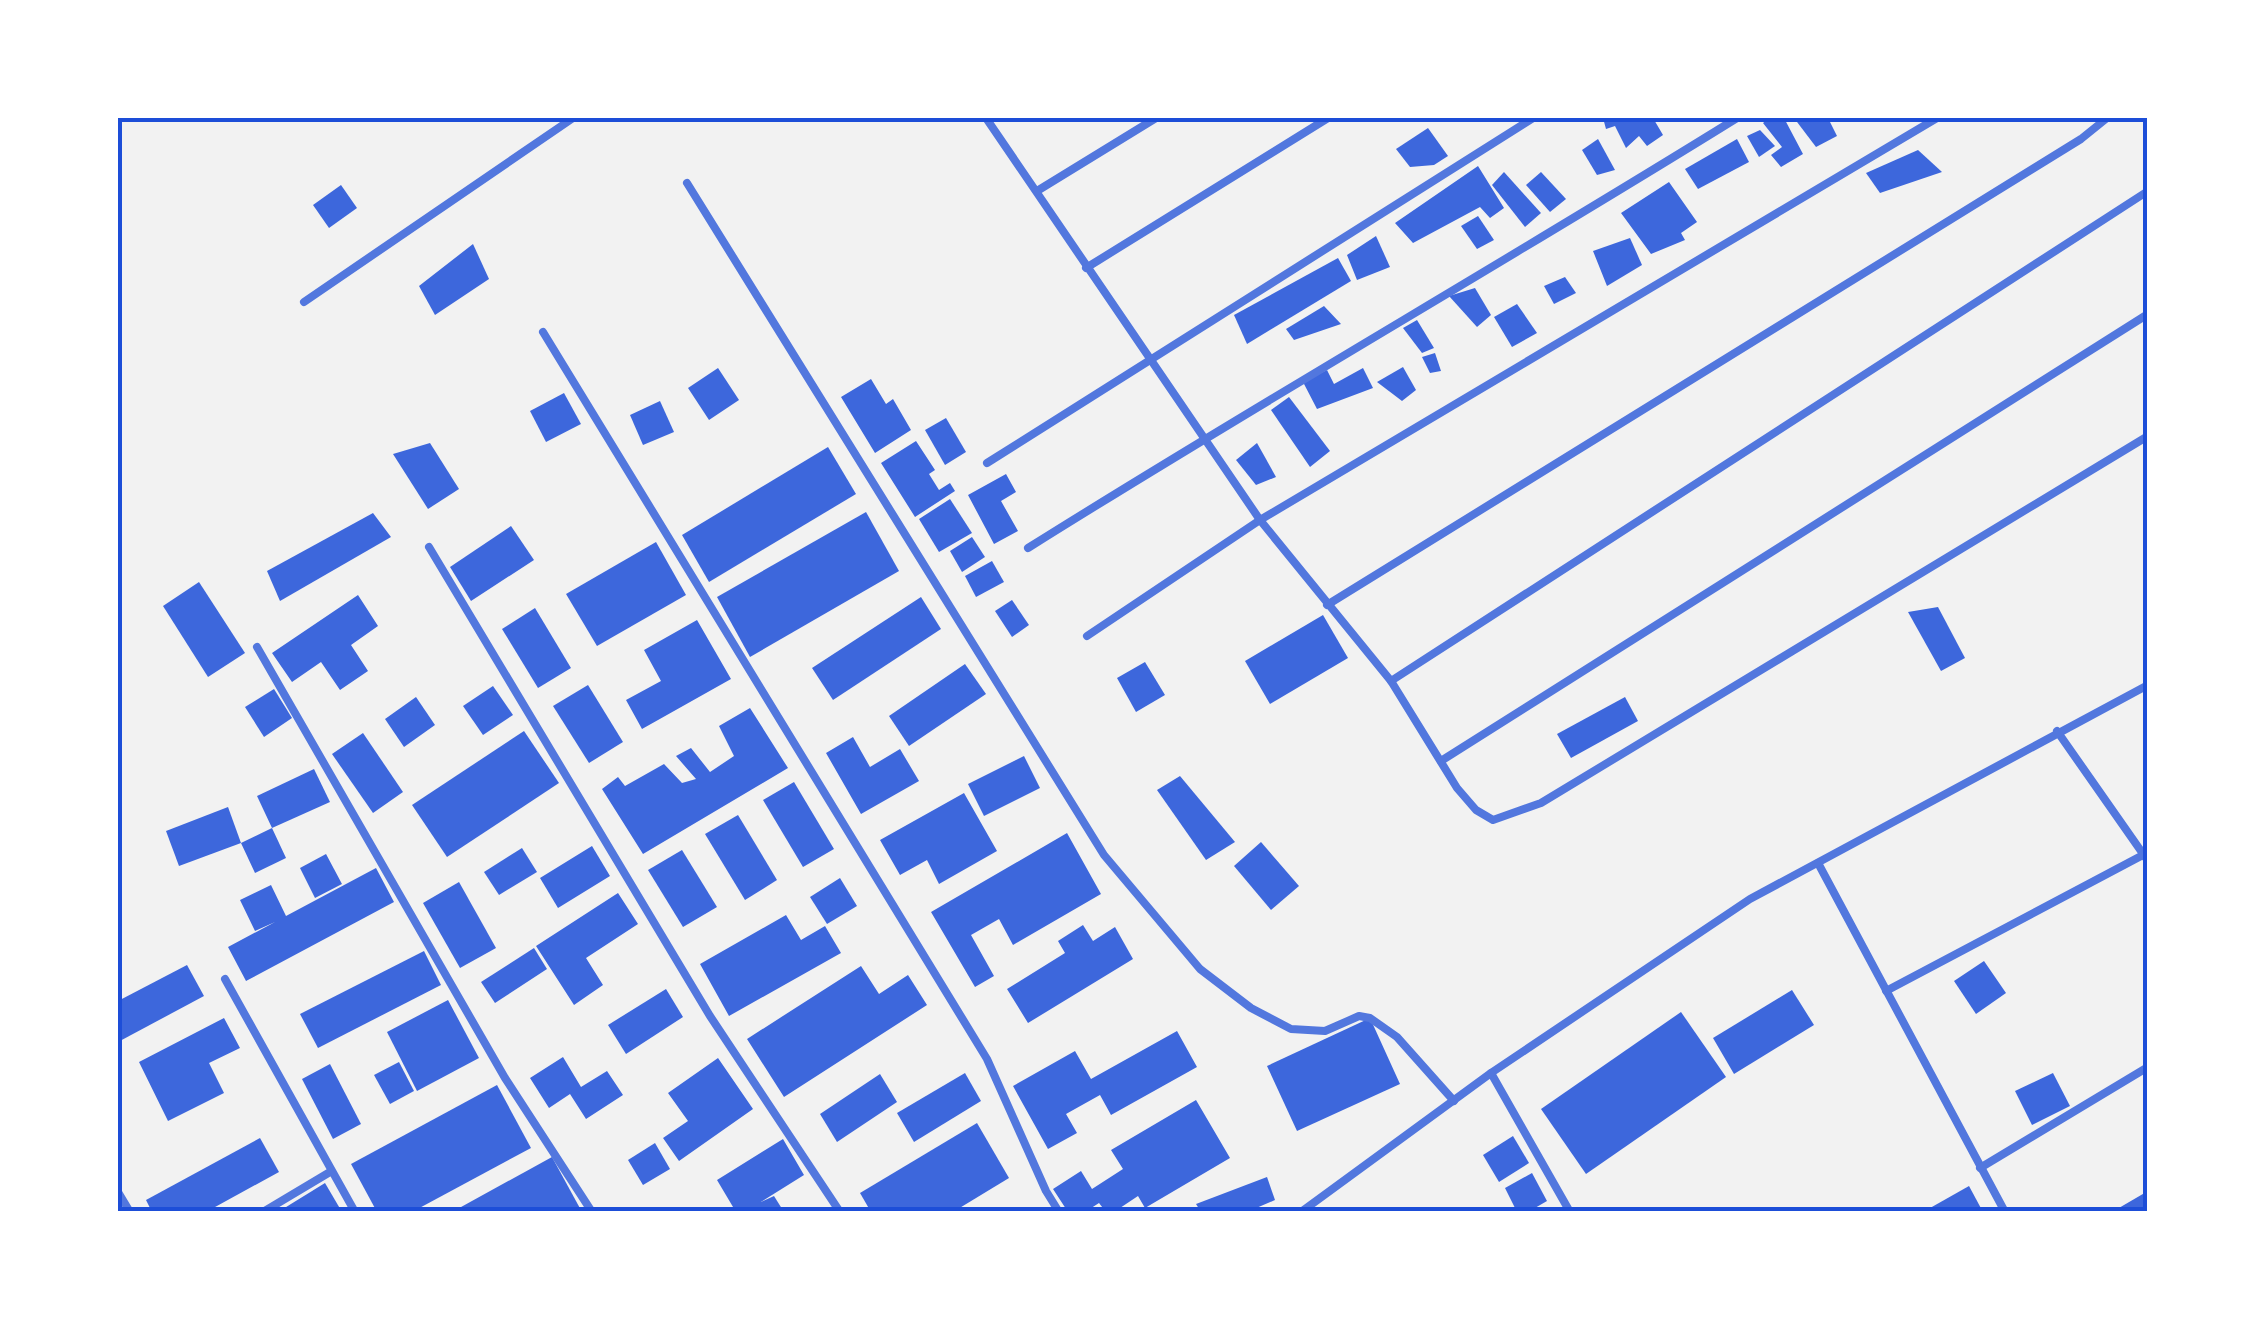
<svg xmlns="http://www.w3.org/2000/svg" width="2265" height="1329" font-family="'Sofia Sans Condensed',sans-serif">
<rect width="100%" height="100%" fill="#f2f2f2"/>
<!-- building -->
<g fill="#3d67dc">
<polygon points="1603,118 1653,118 1663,135 1647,146 1639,136 1626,148 1615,126 1606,129"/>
<polygon points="1769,118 1784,118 1803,154 1781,167 1771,155 1782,147 1763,123"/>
<polygon points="1794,118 1828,118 1837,136 1816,147"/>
<polygon points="1428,128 1448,156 1434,165 1410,167 1396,149"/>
<polygon points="1760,130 1775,146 1759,157 1747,136"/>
<polygon points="1598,139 1615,170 1597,175 1582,150"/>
<polygon points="1737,139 1749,162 1698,189 1685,169"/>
<polygon points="1918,150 1942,172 1880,193 1866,173"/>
<polygon points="1478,166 1504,208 1490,218 1480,207 1413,243 1395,223"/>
<polygon points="1504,172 1541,213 1525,227 1492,185"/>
<polygon points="1541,172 1566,199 1550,212 1526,185"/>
<polygon points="1669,182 1697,222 1681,233 1685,240 1651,254 1621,213"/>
<polygon points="341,185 357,208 329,228 313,205"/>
<polygon points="1478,216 1494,240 1477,249 1461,226"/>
<polygon points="1376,236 1390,267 1357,280 1347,255"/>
<polygon points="1630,238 1642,265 1607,286 1593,251"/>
<polygon points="473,244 489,279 435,315 419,286"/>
<polygon points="1338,258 1351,281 1247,344 1234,315"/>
<polygon points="1565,277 1576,293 1554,304 1544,286"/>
<polygon points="1475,288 1491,315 1477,327 1449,296"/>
<polygon points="1517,304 1537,333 1512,347 1494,317"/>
<polygon points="1324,306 1341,324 1294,340 1286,329"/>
<polygon points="1417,320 1434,348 1422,353 1403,328"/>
<polygon points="1435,353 1441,371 1430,373 1422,357"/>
<polygon points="1403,367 1416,390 1402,401 1377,382"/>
<polygon points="718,368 739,400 709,420 688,388"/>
<polygon points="1363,368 1373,388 1317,409 1303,382 1327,370 1334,384"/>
<polygon points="871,379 886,404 893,399 911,430 875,453 841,397"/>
<polygon points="564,393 581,424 546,442 530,411"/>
<polygon points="1289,397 1330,451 1310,467 1271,410"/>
<polygon points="660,401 674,432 643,445 630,415"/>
<polygon points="946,418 966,452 945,465 925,430"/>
<polygon points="916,441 935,470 929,474 939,490 950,483 955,491 915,517 881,463"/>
<polygon points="430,443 459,489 428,509 393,454"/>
<polygon points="1257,443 1276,477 1256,485 1236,460"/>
<polygon points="828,447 856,494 709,582 682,535"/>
<polygon points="1006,474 1016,492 1001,501 1018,531 994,544 968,495"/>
<polygon points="950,499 972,533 939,552 919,519"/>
<polygon points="866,512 899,571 750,657 717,597"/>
<polygon points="373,513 391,537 280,601 267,571"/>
<polygon points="511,526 534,560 471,601 450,567"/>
<polygon points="972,537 985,557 962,572 950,551"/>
<polygon points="656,542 686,595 597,646 566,594"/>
<polygon points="992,561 1004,582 976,597 965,576"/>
<polygon points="199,582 245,653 208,677 163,606"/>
<polygon points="358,595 378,626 351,645 368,671 340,690 321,662 292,682 272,653"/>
<polygon points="921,597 941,629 833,700 812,668"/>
<polygon points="1012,600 1029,625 1012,637 995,611"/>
<polygon points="1938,607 1965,658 1941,671 1908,612"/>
<polygon points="535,608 571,668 538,688 502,629"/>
<polygon points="1323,615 1348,658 1270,704 1245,661"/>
<polygon points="697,620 731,679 642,729 626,700 661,681 644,650"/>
<polygon points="1145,662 1165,695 1136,712 1117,678"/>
<polygon points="965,664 986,694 909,746 889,716"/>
<polygon points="588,685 623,742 589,763 553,706"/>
<polygon points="493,686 513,715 483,735 463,706"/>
<polygon points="274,689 292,718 264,737 245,707"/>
<polygon points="416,697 435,725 404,747 385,719"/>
<polygon points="1625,697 1638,721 1571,758 1557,734"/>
<polygon points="750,708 788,768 643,854 602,789 618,777 625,786 664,764 682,783 696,779 676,756 691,748 710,772 734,756 719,726"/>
<polygon points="524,731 559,783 447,857 412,805"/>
<polygon points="363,733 403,792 373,813 332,754"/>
<polygon points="853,737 870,767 900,749 919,781 861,814 826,753"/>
<polygon points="1024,756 1040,788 984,816 968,784"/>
<polygon points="314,769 330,802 272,828 257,796"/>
<polygon points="1180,776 1235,842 1206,860 1157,790"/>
<polygon points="794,782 834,849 803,867 763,800"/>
<polygon points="964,793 997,851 939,884 927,860 900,875 880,840"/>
<polygon points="228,807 241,843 179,866 166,831"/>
<polygon points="738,815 777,880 745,900 705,834"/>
<polygon points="272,828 286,858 255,873 241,843"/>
<polygon points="1067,833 1101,894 1013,945 999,919 971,935 994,976 975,987 931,912"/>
<polygon points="1261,842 1299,886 1271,910 1234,866"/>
<polygon points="592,846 610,876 558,908 540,878"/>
<polygon points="522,848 537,872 499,895 484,872"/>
<polygon points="682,850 717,907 683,927 648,870"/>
<polygon points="326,854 342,884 315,898 300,868"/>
<polygon points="376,868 394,902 246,981 228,947 275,922 255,931 240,900 271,885 286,916"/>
<polygon points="840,878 857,906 827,924 810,897"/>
<polygon points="459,882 496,948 460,968 423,903"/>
<polygon points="618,893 638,924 586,958 603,985 574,1005 536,946"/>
<polygon points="786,915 801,940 825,926 841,953 729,1016 700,964"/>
<polygon points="1083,925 1093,941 1115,927 1133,959 1028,1023 1007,989 1065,953 1058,941"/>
<polygon points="534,948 547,969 495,1003 481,982"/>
<polygon points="424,951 441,985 318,1048 300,1014"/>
<polygon points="1984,961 2006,993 1976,1014 1954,981"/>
<polygon points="187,965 204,996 118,1042 118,1001"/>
<polygon points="861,966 879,994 908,975 927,1005 784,1097 747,1039"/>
<polygon points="666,989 683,1017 626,1054 608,1025"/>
<polygon points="1792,990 1814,1025 1734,1074 1713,1038"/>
<polygon points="448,1000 479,1058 417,1091 387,1032"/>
<polygon points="1681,1012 1726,1077 1586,1174 1541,1109"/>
<polygon points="224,1018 240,1048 209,1063 224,1093 168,1121 139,1062"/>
<polygon points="1370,1018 1400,1084 1297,1131 1267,1066"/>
<polygon points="1177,1031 1197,1067 1111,1115 1100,1095 1066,1114 1077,1133 1048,1149 1013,1086 1075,1051 1091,1079"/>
<polygon points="563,1057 581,1087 607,1071 623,1095 586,1119 570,1094 549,1108 530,1078"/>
<polygon points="718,1058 753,1109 679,1161 663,1138 688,1121 668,1093"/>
<polygon points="399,1062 414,1091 390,1104 374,1075"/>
<polygon points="330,1064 361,1124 333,1139 302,1079"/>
<polygon points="965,1073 981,1101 914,1142 897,1113"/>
<polygon points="2053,1073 2070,1106 2032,1125 2015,1091"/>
<polygon points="880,1074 897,1102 837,1142 820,1114"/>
<polygon points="497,1085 531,1148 412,1212 377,1212 351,1164"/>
<polygon points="1196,1100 1230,1158 1145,1208 1138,1196 1114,1212 1106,1212 1099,1203 1085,1212 1068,1212 1053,1189 1081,1171 1092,1189 1123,1169 1111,1150"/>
<polygon points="977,1123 1009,1178 953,1212 871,1212 860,1193"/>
<polygon points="1513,1136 1529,1163 1499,1182 1483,1155"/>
<polygon points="260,1138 279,1172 206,1212 152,1212 146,1200"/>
<polygon points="783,1139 804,1175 761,1202 774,1196 784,1212 736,1212 717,1180"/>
<polygon points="655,1143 670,1169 643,1185 628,1160"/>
<polygon points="552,1157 582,1212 452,1212"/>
<polygon points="1532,1173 1547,1201 1528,1212 1517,1212 1505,1188"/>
<polygon points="1267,1177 1275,1200 1247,1212 1201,1212 1196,1204"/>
<polygon points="325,1183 342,1212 278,1212"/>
<polygon points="1969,1186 1983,1212 1923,1212"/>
<polygon points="2148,1191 2148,1212 2112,1212"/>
</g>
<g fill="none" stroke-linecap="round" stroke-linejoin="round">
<!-- service -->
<g stroke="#5277de" stroke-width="8">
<polyline points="986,118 1260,520 1391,681 1457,788 1476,810 1493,820 1541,803 2148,436"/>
<polyline points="687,183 1104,855 1200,969 1251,1008 1291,1029 1325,1031 1359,1016 1370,1018 1397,1037 1454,1101"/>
<polyline points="1037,191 1156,118"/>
<polyline points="1086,268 1328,118"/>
<polyline points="304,302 573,118"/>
<polyline points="543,332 987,1059 1046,1191 1059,1212"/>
<polyline points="987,463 1533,118"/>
<polyline points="429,547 710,1016 840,1212"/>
<path d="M1028,548C1262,401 1502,264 1737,118"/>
<polyline points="1327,605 2081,139 2107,118"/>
<polyline points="1087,636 1260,520 1937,118"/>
<polyline points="257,647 505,1078 592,1212"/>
<polyline points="1391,681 2148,191"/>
<polyline points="2057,731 2148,861"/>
<polyline points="1441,761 2148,314"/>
<polyline points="1818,863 2005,1212"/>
<polyline points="225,979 355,1212"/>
<polyline points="1886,991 2143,855"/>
<polyline points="1491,1073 1570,1212"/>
<polyline points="1980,1168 2148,1067"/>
<polyline points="118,1192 130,1212"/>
<polyline points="263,1212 330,1172"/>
<polyline points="1301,1212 1491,1073 1750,899 2148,685"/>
</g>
</g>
<!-- border -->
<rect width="2265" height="1329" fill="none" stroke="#ffffff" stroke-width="240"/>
<rect x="120" y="120" width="2025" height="1089" fill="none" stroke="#1d4ed8" stroke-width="4"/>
</svg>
